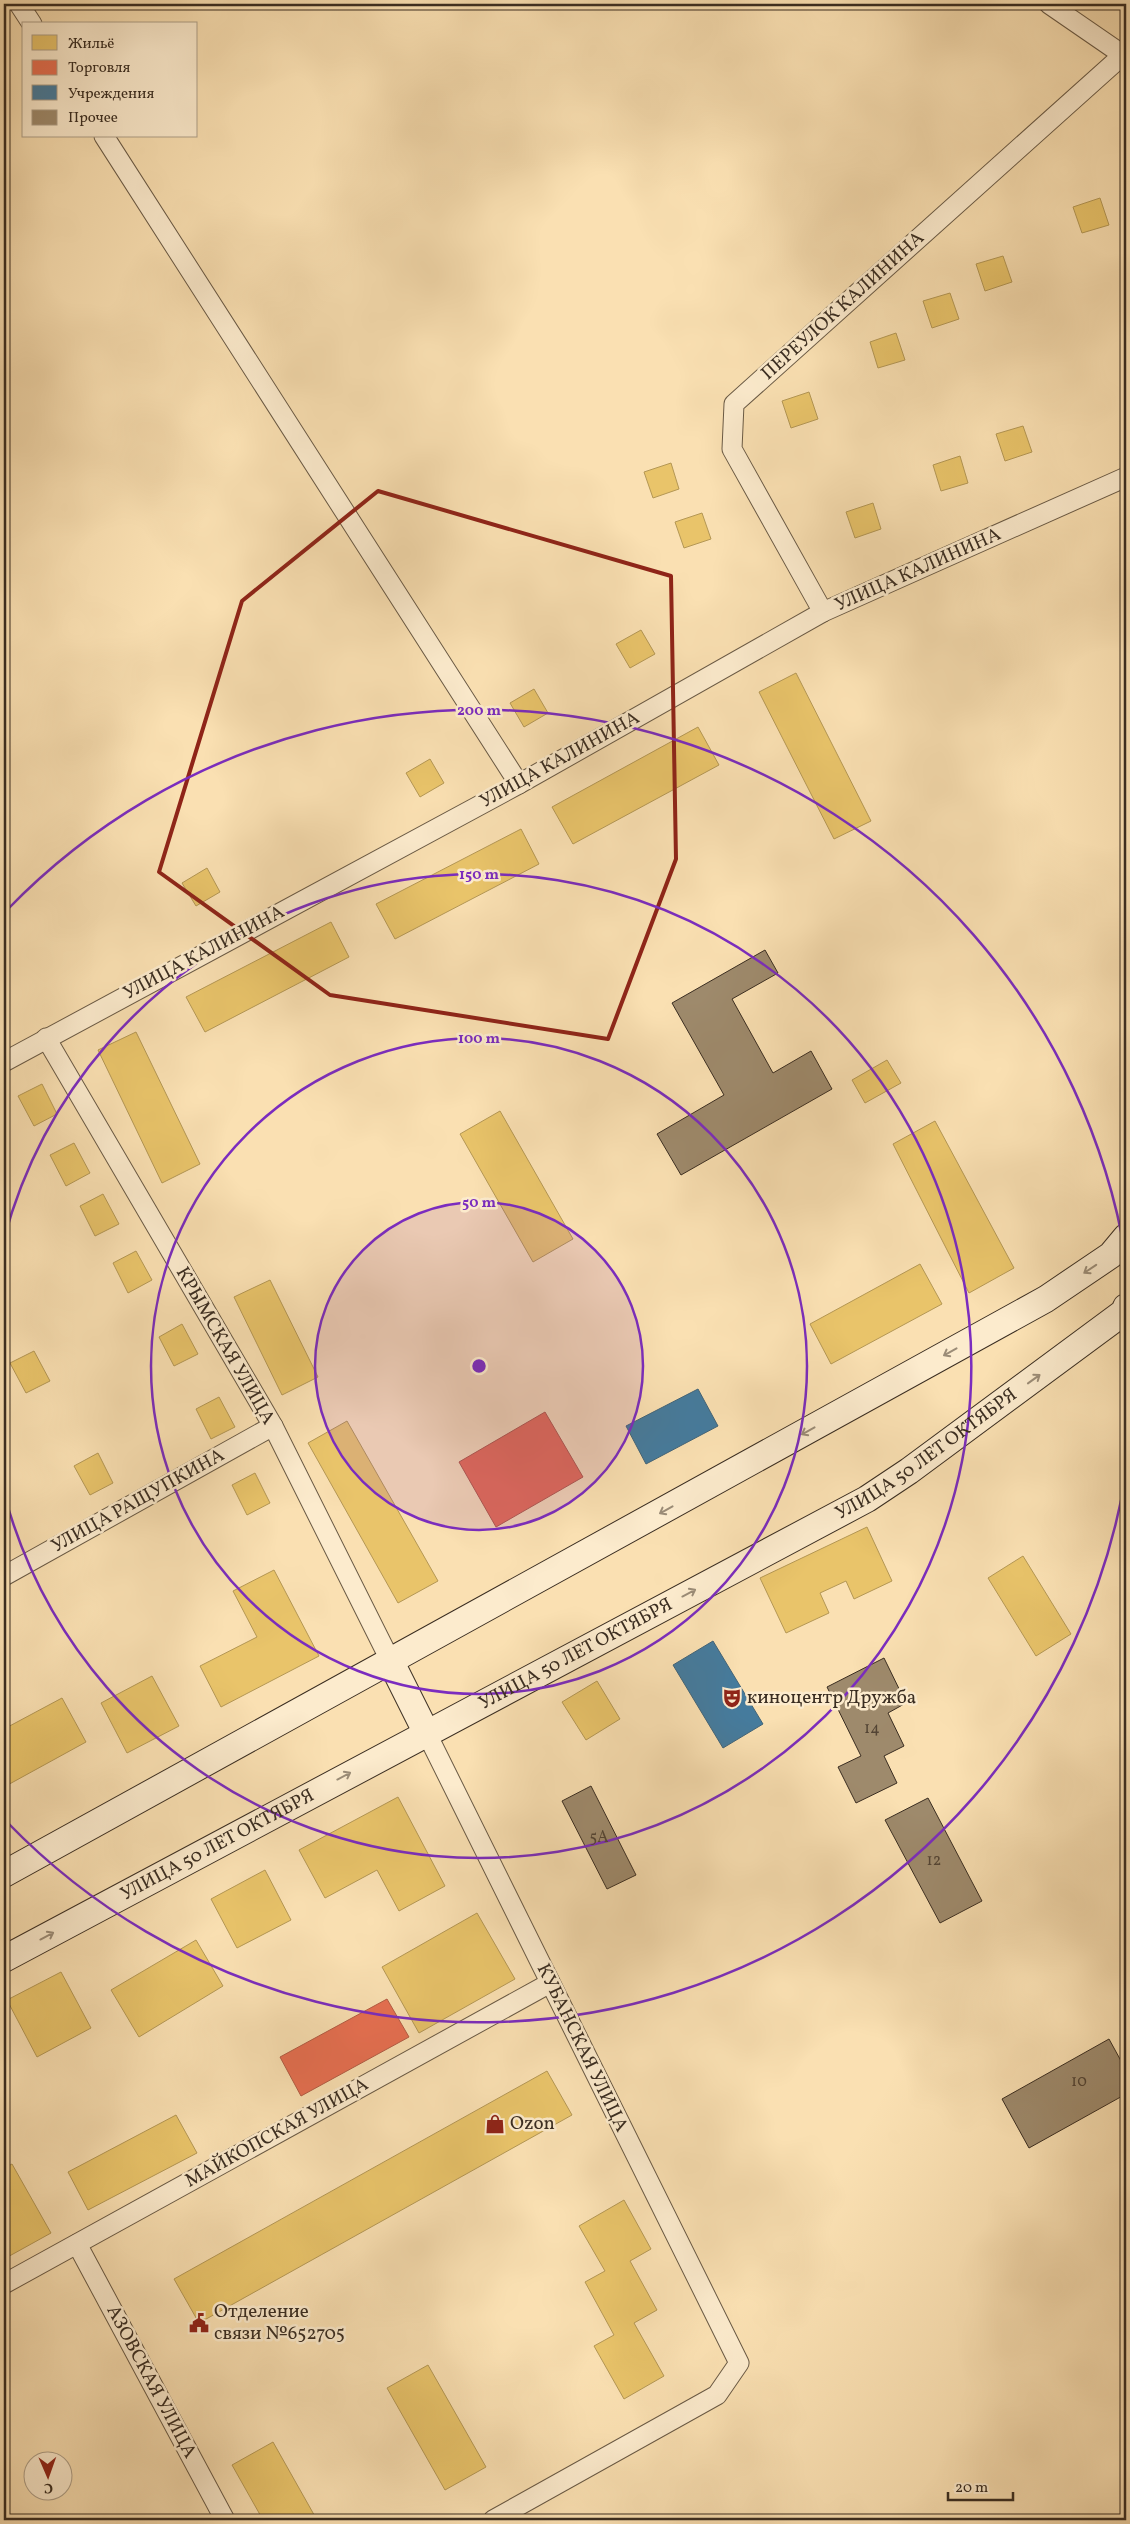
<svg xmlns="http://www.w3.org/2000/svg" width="1130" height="2524" font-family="Vollkorn,serif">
<rect width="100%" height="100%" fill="#fae0b2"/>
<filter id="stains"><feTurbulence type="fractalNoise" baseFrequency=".004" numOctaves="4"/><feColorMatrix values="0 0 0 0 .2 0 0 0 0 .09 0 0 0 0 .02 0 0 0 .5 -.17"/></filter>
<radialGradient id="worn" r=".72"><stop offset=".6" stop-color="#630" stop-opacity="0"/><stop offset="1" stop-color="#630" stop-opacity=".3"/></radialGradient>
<!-- homes -->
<g fill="#e9c46a" stroke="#b49754">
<polygon points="1100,198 1109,225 1082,233 1073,207"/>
<polygon points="1003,256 1012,282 985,291 976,264"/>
<polygon points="950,293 959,319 932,328 923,301"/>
<polygon points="896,333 905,360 878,368 870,342"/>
<polygon points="809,392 818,419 791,428 782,401"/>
<polygon points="1023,426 1032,452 1005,461 996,434"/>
<polygon points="960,456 968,483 941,491 933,465"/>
<polygon points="671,463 679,489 653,498 644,472"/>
<polygon points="873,503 881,529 855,538 846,512"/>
<polygon points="702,513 711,539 684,548 675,522"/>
<polygon points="641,630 655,654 630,668 616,644"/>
<polygon points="796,673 871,821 834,839 759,692"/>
<polygon points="534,689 548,713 524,727 510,703"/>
<polygon points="698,727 719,765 573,844 552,807"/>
<polygon points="430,759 444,783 420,797 406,773"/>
<polygon points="521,829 539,864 395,939 376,904"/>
<polygon points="207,868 220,892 196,906 182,883"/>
<polygon points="331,922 349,957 205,1032 186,997"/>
<polygon points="136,1032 200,1164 162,1183 98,1050"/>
<polygon points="887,1060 901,1083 865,1103 852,1080"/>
<polygon points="42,1084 57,1114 34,1126 18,1096"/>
<polygon points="500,1111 573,1239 533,1262 460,1134"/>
<polygon points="935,1121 1014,1268 969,1293 893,1144"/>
<polygon points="74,1143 90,1173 66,1186 50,1155"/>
<polygon points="103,1194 119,1224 95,1236 80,1206"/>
<polygon points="136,1251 152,1280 128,1293 113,1263"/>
<polygon points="920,1264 942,1304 831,1364 810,1324"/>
<polygon points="270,1280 318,1377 282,1395 234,1297"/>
<polygon points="182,1324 198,1354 174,1366 159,1337"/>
<polygon points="34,1351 50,1381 26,1393 10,1363"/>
<polygon points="219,1397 235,1427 211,1439 196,1409"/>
<polygon points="347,1421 438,1581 398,1603 308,1443"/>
<polygon points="98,1453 113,1483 90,1495 74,1466"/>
<polygon points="255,1473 270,1503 247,1515 232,1485"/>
<polygon points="867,1527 892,1581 854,1599 846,1581 820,1593 829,1613 786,1633 760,1578"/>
<polygon points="1023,1556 1071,1634 1036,1656 988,1578"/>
<polygon points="274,1570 319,1656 221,1707 200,1666 257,1637 233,1591"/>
<polygon points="152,1676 179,1726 127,1753 101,1703"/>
<polygon points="597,1681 620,1719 586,1740 562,1702"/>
<polygon points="62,1698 86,1742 4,1787 4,1729"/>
<polygon points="398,1797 445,1886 399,1911 377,1870 325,1898 299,1850"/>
<polygon points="265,1870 291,1920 237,1948 211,1899"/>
<polygon points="477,1913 515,1979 419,2033 382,1967"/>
<polygon points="196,1940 223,1986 139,2037 111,1990"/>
<polygon points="61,1972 91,2028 37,2057 7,2000"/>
<polygon points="547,2071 572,2115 199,2323 174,2279"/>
<polygon points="176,2115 197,2153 88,2210 68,2172"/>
<polygon points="12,2164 51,2233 4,2259 4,2168"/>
<polygon points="624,2200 651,2249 630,2261 657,2310 634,2323 664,2376 624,2399 594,2346 614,2335 585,2282 605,2271 579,2226"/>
<polygon points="428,2365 486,2467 445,2490 387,2388"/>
<polygon points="273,2442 317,2520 263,2520 232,2465"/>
</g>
<!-- shops -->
<g fill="#e76f51" stroke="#b35b43">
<polygon points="545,1412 583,1477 496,1527 459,1462"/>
<polygon points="387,1999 409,2037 301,2096 280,2057"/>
</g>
<!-- public -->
<g fill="#457b9d" stroke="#426478">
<polygon points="698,1389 718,1426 646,1464 626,1426"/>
<polygon points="713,1641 763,1724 723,1748 673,1665"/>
</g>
<!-- building -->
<g fill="#9e8a6c" stroke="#3a2d21">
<polygon points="765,950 778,973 732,999 773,1073 811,1051 832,1089 681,1175 657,1134 724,1095 672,1003"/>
<polygon points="884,1658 906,1703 888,1713 904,1746 884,1756 897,1783 856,1803 838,1767 861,1756 827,1687"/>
<polygon points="591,1786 636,1875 607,1889 562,1801"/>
<polygon points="928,1798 982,1901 940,1923 885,1820"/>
<polygon points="1109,2039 1126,2070 1126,2094 1029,2148 1002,2099"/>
</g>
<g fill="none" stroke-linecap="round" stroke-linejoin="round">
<defs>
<g id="street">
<polyline points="19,4 32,24"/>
<polyline points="1049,4 1126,57"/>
<polyline points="104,136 519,784"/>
<polyline points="823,612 732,449 734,404 1124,54"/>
<polyline points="46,1038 273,1426 391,1662"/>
<polyline points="4,1062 519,784 823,612 1126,477"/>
<polyline points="4,1576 273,1426"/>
<polyline points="426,1732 739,2363 717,2395 493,2520"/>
<polyline points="77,2244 225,2520"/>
<polyline points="4,2284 550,1983"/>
</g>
<g id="secondary">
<polyline points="391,1662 426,1732"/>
<polyline points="4,1874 1046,1299 1111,1255 1126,1237"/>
<path id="s1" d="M4,1959L867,1499L909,1471L1124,1312L1126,1307"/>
</g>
</defs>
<!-- street casing -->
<use href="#street" stroke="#6a5a45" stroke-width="21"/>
<!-- secondary casing -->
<use href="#secondary" stroke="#3a2d21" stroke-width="28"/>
<!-- street -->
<use href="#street" stroke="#fcebcd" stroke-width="19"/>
<!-- secondary -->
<use href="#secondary" stroke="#fcebcd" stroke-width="26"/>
</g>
<!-- one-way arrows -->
<defs><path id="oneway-shaft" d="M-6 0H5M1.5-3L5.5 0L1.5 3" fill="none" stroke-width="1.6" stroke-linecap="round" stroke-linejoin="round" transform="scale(1.25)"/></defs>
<g stroke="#9b8c77">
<use href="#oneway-shaft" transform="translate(1090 1269) rotate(146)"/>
<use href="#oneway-shaft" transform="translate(950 1352) rotate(151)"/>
<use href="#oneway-shaft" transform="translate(1034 1379) rotate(-36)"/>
<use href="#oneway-shaft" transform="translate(808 1431) rotate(151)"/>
<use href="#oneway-shaft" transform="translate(666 1510) rotate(151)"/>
<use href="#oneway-shaft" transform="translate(689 1593) rotate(-28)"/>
<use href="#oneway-shaft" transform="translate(344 1776) rotate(-28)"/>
<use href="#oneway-shaft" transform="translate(47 1936) rotate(-28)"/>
</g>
<!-- marked area -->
<path fill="none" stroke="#8f2418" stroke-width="4" stroke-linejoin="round" d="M378,491L671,576L676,859L608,1039L330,995L159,872L242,601Z"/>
<!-- distance rings -->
<circle cx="479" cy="1366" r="164" fill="#7b2cbf" fill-opacity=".12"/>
<g fill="none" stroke="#7b2cbf" stroke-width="2.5">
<circle cx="479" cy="1366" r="164"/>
<circle cx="479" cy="1366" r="328"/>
<path d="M4 1239A492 492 0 1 1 4 1493"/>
<path d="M1126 1474A656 656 0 0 1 7 1822M7 910A656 656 0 0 1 1126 1258"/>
</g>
<!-- icons -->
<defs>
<symbol id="theatre-bare" viewBox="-9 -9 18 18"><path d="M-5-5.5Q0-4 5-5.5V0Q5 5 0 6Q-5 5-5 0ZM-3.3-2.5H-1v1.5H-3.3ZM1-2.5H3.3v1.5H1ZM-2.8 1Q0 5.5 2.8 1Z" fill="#8f2418" stroke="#fcebcd" stroke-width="2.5" paint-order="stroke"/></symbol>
<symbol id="shop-bare" viewBox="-9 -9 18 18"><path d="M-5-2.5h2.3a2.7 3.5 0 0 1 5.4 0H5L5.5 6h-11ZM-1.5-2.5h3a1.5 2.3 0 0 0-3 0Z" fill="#8f2418" stroke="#fcebcd" stroke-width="2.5" paint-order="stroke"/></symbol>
<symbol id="civic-bare" viewBox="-9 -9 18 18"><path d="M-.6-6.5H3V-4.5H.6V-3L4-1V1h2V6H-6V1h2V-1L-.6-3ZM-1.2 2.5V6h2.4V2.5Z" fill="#8f2418" stroke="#fcebcd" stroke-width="2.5" paint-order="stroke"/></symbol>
</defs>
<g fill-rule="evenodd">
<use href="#theatre-bare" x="718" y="1684" width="28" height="28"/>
<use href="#shop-bare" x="481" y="2110" width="28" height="28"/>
<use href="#civic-bare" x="185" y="2309" width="28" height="28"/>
</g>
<g text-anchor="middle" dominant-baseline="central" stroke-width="5" stroke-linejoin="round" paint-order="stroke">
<!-- number labels -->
<g font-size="16" fill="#534434">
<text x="872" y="1729">14</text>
<text x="599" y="1838">5А</text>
<text x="934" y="1861">12</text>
<text x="1079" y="2082">10</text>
</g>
<!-- street labels -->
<g font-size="19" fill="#3a2d21" stroke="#fcebcd">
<text transform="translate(843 306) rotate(-42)">ПЕРЕУЛОК КАЛИНИНА</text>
<text transform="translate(918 570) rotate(-24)">УЛИЦА КАЛИНИНА</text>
<text transform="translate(560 760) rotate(-29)">УЛИЦА КАЛИНИНА</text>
<text transform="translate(204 953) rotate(-28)">УЛИЦА КАЛИНИНА</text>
<text transform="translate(225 1346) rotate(60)">КРЫМСКАЯ УЛИЦА</text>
<text stroke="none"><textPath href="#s1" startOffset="1052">УЛИЦА 50 ЛЕТ ОКТЯБРЯ</textPath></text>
<text transform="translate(138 1501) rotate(-29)">УЛИЦА РАЩУПКИНА</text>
<text stroke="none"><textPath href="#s1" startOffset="648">УЛИЦА 50 ЛЕТ ОКТЯБРЯ</textPath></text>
<text stroke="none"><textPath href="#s1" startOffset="242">УЛИЦА 50 ЛЕТ ОКТЯБРЯ</textPath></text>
<text transform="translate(582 2048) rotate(64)">КУБАНСКАЯ УЛИЦА</text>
<text transform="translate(277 2133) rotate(-29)">МАЙКОПСКАЯ УЛИЦА</text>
<text transform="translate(151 2382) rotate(62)">АЗОВСКАЯ УЛИЦА</text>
</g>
<!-- poi labels -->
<g font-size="19" fill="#3a2d21" stroke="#fcebcd" text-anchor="start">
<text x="747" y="1698">киноцентр Дружба</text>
<text x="510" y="2124">Ozon</text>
<text x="214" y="2312">Отделение<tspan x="214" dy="22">связи №652705</tspan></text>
</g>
</g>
<circle cx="479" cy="1366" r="8" fill="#7b2cbf" stroke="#fcebcd" stroke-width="2.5"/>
<g font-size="15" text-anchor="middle" font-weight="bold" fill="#7b2cbf" stroke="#fcebcd" stroke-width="5" stroke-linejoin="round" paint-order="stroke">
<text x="479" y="715">200 m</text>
<text x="479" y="879">150 m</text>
<text x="479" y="1043">100 m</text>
<text x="479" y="1207">50 m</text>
</g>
<!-- margin -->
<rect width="1130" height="2524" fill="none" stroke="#fae0b2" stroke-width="20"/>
<rect x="5" y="5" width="1120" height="2514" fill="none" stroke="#3a2d21" stroke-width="2.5"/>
<rect x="10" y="10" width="1110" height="2504" fill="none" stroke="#3a2d21"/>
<!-- legend -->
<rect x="22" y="22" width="175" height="115" fill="#fcebcd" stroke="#ae9f88"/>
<rect x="32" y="35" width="25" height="15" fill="#e9c46a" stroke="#ae9f88"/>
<text x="68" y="48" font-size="15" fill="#3a2d21">Жильё</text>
<rect x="32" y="60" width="25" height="15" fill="#e76f51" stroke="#ae9f88"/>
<text x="68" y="72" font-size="15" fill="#3a2d21">Торговля</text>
<rect x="32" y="85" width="25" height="15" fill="#457b9d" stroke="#ae9f88"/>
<text x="68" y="98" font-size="15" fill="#3a2d21">Учреждения</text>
<rect x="32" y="110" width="25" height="15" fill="#9e8a6c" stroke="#ae9f88"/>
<text x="68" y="122" font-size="15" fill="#3a2d21">Прочее</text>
<!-- north arrow -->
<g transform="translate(48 2476) rotate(178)"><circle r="24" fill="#fcebcd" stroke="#ae9f88"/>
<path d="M0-4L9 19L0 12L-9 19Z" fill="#8f2418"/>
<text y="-8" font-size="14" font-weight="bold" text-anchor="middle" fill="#3a2d21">С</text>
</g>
<!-- scale -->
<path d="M948 2492v8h65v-8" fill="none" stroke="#3a2d21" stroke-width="2.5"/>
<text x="955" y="2492" font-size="15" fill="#3a2d21" stroke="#fcebcd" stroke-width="4" paint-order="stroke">20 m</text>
<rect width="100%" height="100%" filter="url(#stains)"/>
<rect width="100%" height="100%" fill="url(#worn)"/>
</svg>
